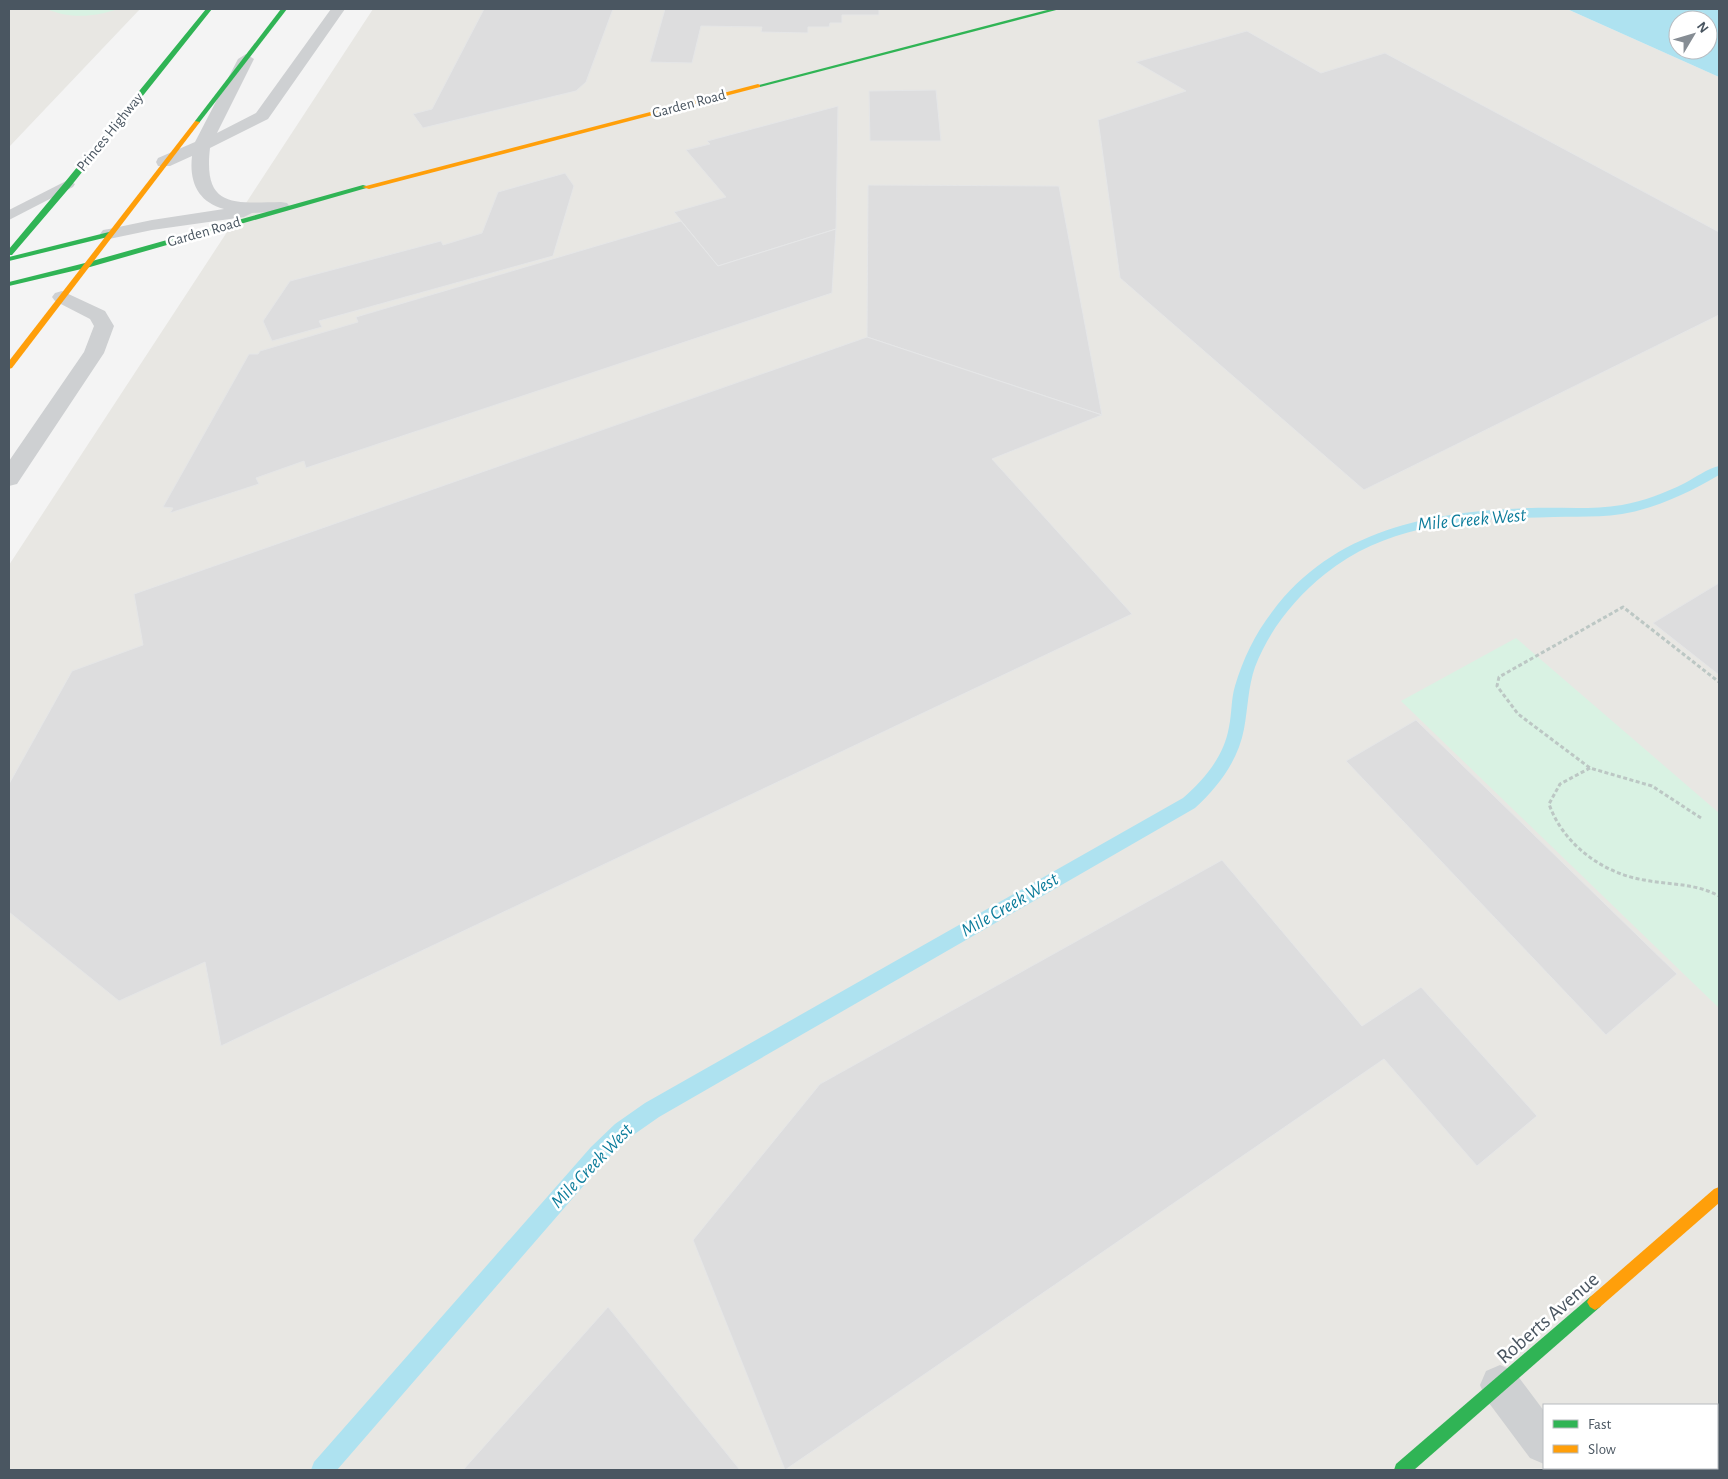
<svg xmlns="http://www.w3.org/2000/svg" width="1728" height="1479" font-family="'Alegreya Sans',sans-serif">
<rect width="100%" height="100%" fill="#f4f4f4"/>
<!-- commercial -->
<g fill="#e8e7e3" fill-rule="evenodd">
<polygon points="9,9 140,9 9,147"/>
<path d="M373,9H1567L1719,77V1470H9V565ZM1544,1405H1717V1468H1544Z"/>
</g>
<!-- green -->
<g fill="#d9f2e3">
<path d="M47,9H118C95,17 69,19 47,9Z"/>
<polygon points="1516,638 1719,813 1719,1008 1401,701"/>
</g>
<!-- water -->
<path fill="#aee2f0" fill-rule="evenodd" d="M1567,9H1719V77ZM1678,20H1708V50H1678Z"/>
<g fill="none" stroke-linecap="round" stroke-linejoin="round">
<!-- stream -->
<path fill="#aee2f0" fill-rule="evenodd" d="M1719,466V475C1688,493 1657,508 1622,514C1599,518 1577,516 1554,517C1473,519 1391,521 1325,574C1295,598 1269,630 1255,667C1248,687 1248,708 1244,729C1238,761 1218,787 1195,808L659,1117L629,1138L605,1161L337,1470H311L314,1462L591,1147L615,1124L645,1103L1183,798C1205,779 1224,756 1229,727C1232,713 1231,699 1235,686C1243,659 1255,634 1272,612C1334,528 1434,511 1531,508C1561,507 1592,510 1622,505C1644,501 1665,493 1685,483C1696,477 1707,469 1719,466Z"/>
</g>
<!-- building -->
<g fill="#ddddde" stroke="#e5e6e7">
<polygon points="484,9 613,9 586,82 576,91 423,128 413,114 432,109"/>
<polygon points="665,9 879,9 879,15 842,15 842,23 830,23 829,27 808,27 808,33 761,32 762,27 701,26 692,63 650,62"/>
<polygon points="1247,31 1321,73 1385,53 1719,232 1719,315 1364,490 1120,278 1098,120 1186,91 1136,62"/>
<polygon points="936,90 941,141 870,141 869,91"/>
<polygon points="838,106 836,229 718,266 674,212 726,197 686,150 710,144 707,141"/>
<polygon points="565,173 574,186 553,256 319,321 322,327 272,341 263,321 290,281 441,241 443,245 482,233 498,192"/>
<polygon points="868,185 1059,186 1102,415 867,337"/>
<polygon points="681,221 718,266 836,229 832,293 306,468 304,461 256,478 259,484 170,513 173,508 163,507 249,354 258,354 260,351 358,322 356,317"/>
<polygon points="867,337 1102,415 992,459 1132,614 221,1046 205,962 119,1001 9,912 9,784 72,671 143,645 134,594"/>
<polygon points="1719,583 1719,675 1653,623"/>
<polygon points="1416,720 1677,974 1606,1035 1346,761"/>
<polygon points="1222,860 1362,1026 1421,987 1537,1116 1477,1166 1384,1059 785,1470 693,1240 820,1084"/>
<polygon points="608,1307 740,1470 463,1470"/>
</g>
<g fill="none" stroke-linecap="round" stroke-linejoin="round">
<!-- path -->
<g stroke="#bcc7c4" stroke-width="3" stroke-dasharray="4 2.5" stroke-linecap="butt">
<path d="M1590,768L1560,784L1549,804C1563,844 1602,873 1644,880C1670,885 1695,883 1719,896"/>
<polyline points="1701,818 1652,786 1590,768 1518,714 1497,686 1499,677 1623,607 1719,682"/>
</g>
<!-- lane -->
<polygon fill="#ced0d2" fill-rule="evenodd" points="68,180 75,184 73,187 9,220 9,210"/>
<!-- street -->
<g fill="#ced0d2" fill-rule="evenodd">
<path d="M331,9H345L268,119L210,148C203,208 233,203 281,202L287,203L290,207L287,211L252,213L244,217L152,230L109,239L103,238L100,234L103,230L109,229L152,220L224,209C198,202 189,182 192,156L170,166H158L156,162L158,158L195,142L238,59L246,54L254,59L217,133L256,113Z"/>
<polygon points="62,291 105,311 114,326 104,353 17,484 9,486 9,461 84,352 94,326 90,319 55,301 52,297 55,293"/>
<polygon points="1500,1365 1514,1371 1544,1411 1544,1468 1584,1468 1584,1470 1544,1470 1544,1464 1530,1458 1486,1399 1480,1385 1486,1371"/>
</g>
<!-- fast -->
<g fill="#30b455" fill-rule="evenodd">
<polygon points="206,9 212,9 71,186 12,255 9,255 9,249 65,182"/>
<polygon points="281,9 287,9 199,123 195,123 195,121"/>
<polygon points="1051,9 1060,9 760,87 755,86"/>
<polygon points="363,185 370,187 90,267 9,286 9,282 85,263"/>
<polygon points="109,232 113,234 112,236 9,261 9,257"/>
<polygon points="1595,1294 1600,1297 1603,1302 1600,1307 1414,1470 1394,1470 1396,1464 1590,1297"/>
</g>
<!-- slow -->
<g fill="#ff9f0a" fill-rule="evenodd">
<polygon points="758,84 760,85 760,87 369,189 362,187"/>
<polygon points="195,121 200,122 12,368 9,369 9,361"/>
<polygon points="1719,1187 1719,1203 1600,1307 1595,1310 1590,1307 1587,1302 1590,1297 1714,1189"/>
</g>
</g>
<g text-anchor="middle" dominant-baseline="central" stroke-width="5" stroke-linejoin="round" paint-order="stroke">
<!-- far-street labels -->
<g font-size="15" fill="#4a5661" stroke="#fff">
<text transform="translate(689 104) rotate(-15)">Garden Road</text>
<text transform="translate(110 132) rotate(-51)">Princes Highway</text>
<text transform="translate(204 232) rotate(-16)">Garden Road</text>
</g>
<!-- water labels -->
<g font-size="19" font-style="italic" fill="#0c7c9b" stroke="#fff">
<text transform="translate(1472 520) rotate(-5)">Mile Creek West</text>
<text transform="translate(1010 905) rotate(-30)">Mile Creek West</text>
<text transform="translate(592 1166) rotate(-46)">Mile Creek West</text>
</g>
<!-- near-street labels -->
<g font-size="21" fill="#4a5661" stroke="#fff">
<text transform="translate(1548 1318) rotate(-41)">Roberts Avenue</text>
</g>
</g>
<!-- border -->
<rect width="1728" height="1479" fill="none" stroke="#4a5661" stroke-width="20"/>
<!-- legend -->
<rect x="1543" y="1404" width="175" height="65" fill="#ffffff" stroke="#b7bbc0"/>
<rect x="1553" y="1420" width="25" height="8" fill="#30b455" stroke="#b7bbc0"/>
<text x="1588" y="1429" font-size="15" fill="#4a5661">Fast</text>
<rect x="1553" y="1445" width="25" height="8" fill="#ff9f0a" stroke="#b7bbc0"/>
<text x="1588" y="1454" font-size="15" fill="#4a5661">Slow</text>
<!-- north arrow -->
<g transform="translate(1693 35) rotate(52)"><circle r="24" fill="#ffffff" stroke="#b7bbc0"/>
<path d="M0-4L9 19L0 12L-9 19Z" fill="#868d94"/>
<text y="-8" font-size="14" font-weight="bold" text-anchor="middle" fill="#4a5661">N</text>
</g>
</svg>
